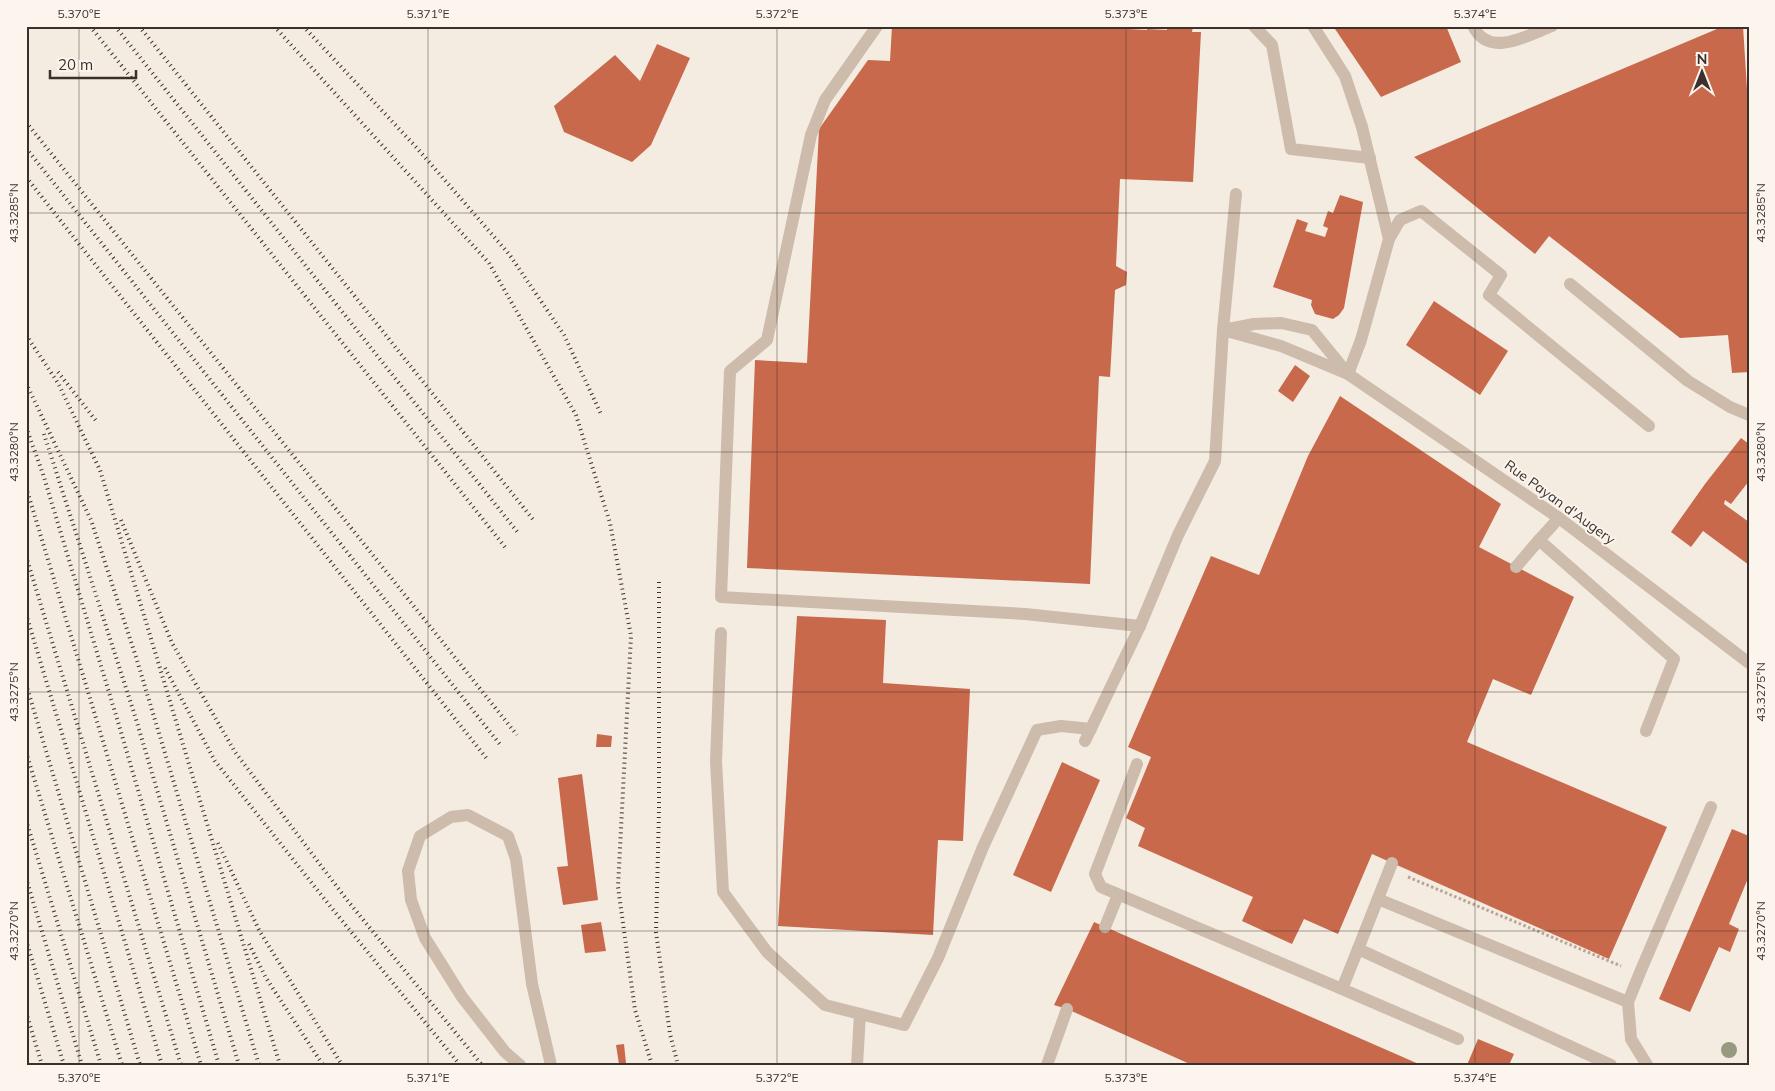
<svg xmlns="http://www.w3.org/2000/svg" width="1775" height="1091" font-family="Mulish,sans-serif">
<rect width="100%" height="100%" fill="#f4ebe1"/>
<!-- building -->
<g fill="#c8694b">
<polygon points="892,26 1072,26 1147,30 1147,29 1167,30 1167,26 1193,26 1192,32 1201,32 1193,182 1120,179 1116,266 1127,272 1126,285 1115,290 1110,377 1099,376 1090,584 747,568 755,360 807,363 819,129 868,60 890,61"/>
<polygon points="1333,26 1446,26 1461,62 1381,97"/>
<polygon points="1724,26 1743,26 1749,121 1749,372 1732,373 1728,335 1680,338 1549,236 1535,254 1414,157"/>
<polygon points="657,44 690,58 651,145 632,162 564,132 554,106 615,55 640,81"/>
<polygon points="1340,195 1363,202 1344,308 1339,315 1333,319 1315,314 1311,305 1312,300 1273,287 1297,219 1308,223 1305,231 1325,237 1328,228 1323,226 1328,211 1333,213"/>
<polygon points="1434,301 1508,351 1480,395 1406,345"/>
<polygon points="1295,365 1310,376 1293,402 1278,391"/>
<polygon points="1340,396 1501,504 1479,547 1574,597 1531,695 1493,679 1467,742 1667,827 1609,959 1372,854 1338,934 1304,919 1292,944 1242,921 1253,897 1138,846 1145,828 1126,818 1151,757 1128,747 1211,556 1259,575 1308,456"/>
<polygon points="1741,438 1749,444 1749,481 1731,504 1725,500 1724,504 1749,522 1749,565 1703,531 1691,547 1671,532 1705,484"/>
<polygon points="797,616 886,620 883,683 970,689 963,841 938,840 933,935 778,926"/>
<polygon points="597,734 612,736 611,747 596,747"/>
<polygon points="1062,762 1100,780 1051,892 1013,875"/>
<polygon points="582,774 598,900 563,905 557,867 568,866 558,778"/>
<polygon points="1732,829 1749,836 1749,876 1729,924 1739,929 1730,952 1719,947 1690,1012 1659,999"/>
<polygon points="601,922 606,951 585,953 581,925"/>
<polygon points="1094,922 1421,1065 1192,1065 1067,1009 1054,1005"/>
<polygon points="1478,1039 1514,1054 1509,1065 1467,1065"/>
<polygon points="624,1044 626,1063 619,1064 616,1045"/>
</g>
<g fill="none" stroke-linecap="round" stroke-linejoin="round">
<!-- path -->
<polyline stroke="#b9a596" stroke-width="3" stroke-dasharray="2.5 2.5" stroke-linecap="butt" points="1408,877 1621,966"/>
<!-- service -->
<g stroke="#cdbbac" stroke-width="12">
<polyline points="877,26 825,100 811,135 767,340 730,371 721,597 1025,614 1140,626"/>
<polyline points="1254,26 1272,45 1291,149 1370,158"/>
<polyline points="1313,26 1345,76 1362,127 1389,239"/>
<path d="M1473,26C1489,59 1528,35 1552,26"/>
<polyline points="1570,284 1688,381 1730,407 1749,415"/>
<polygon points="1281,323 1312,330 1348,374 1281,346 1223,330 1254,324"/>
<polyline points="1348,374 1361,340 1389,239 1400,220 1421,211 1501,275 1489,295 1649,426"/>
<polyline points="1559,518 1539,540 1674,659 1646,731"/>
<polyline points="1516,567 1539,540"/>
<polyline points="721,633 716,761 723,892 767,952 825,1005 904,1025 938,958 983,847 1037,730 1061,726 1091,729"/>
<polyline points="1085,741 1140,626 1178,535 1215,461 1223,330 1236,194"/>
<polyline points="1137,764 1095,874 1101,887 1342,989 1358,949"/>
<polyline points="1392,863 1358,949 1611,1065"/>
<polyline points="1378,899 1628,1002"/>
<polyline points="1105,927 1118,895"/>
<polyline points="1342,989 1458,1039"/>
<polyline points="520,1065 505,1052 462,997 425,938 411,900 408,871 420,836 451,817 468,815 508,836 516,859 532,984 551,1065"/>
<polyline points="857,1065 860,1014"/>
<polyline points="1047,1065 1067,1009"/>
<polyline points="1647,1065 1631,1039 1628,1002 1641,970 1711,807"/>
</g>
<!-- minor -->
<polyline stroke="#cdbbac" stroke-width="12" points="1348,374 1559,518 1749,663"/>
<!-- rail -->
<g stroke="#3b302b" stroke-width="4" stroke-dasharray="1 4" stroke-linecap="butt">
<polyline points="90,26 505,547"/>
<polyline points="115,26 519,534"/>
<polyline points="139,26 535,522"/>
<polyline points="274,26 489,263 576,415 610,523 631,636 618,887 635,1010 652,1065"/>
<polyline points="303,26 416,147 509,254 564,335 601,414"/>
<polyline points="26,122 517,735"/>
<polyline points="26,148 502,747"/>
<polyline points="26,177 487,759"/>
<polyline points="26,335 58,383 100,470 280,1065"/>
<polyline points="58,372 97,422"/>
<polyline points="26,383 91,520 136,657 259,1065"/>
<polyline points="26,427 43,474 118,722 219,1065"/>
<polyline points="44,434 135,716 239,1065"/>
<polyline points="26,487 201,1065"/>
<polyline points="121,520 172,643 235,752 347,900 482,1065"/>
<polyline points="26,556 181,1065"/>
<polyline points="659,582 659,810 656,932 670,1034 678,1065"/>
<polyline points="26,614 162,1065"/>
<polyline points="165,668 215,761 330,906 460,1065"/>
<polyline points="26,684 140,1065"/>
<polyline points="26,752 122,1065"/>
<polyline points="26,820 101,1065"/>
<polyline points="218,843 259,930 342,1065"/>
<polyline points="26,878 82,1065"/>
<polyline points="26,940 64,1065"/>
<polyline points="249,944 266,978 323,1065"/>
<polyline points="26,1012 42,1065"/>
</g>
</g>
<!-- trees -->
<circle fill="#969b7f" cx="1729" cy="1050" r="8"/>
<!-- ticks -->
<path fill="none" stroke="#3b302b" stroke-width="1" stroke-opacity="0.45" d="M79,26V1065M428,26V1065M777,26V1065M1126,26V1065M1475,26V1065M26,213H1749M26,452H1749M26,692H1749M26,931H1749"/>
<g text-anchor="middle" dominant-baseline="central" stroke-width="4" stroke-linejoin="round" paint-order="stroke">
<!-- street labels -->
<g font-size="14" fill="#3b302b" stroke="#fbf5ee">
<text transform="translate(1560 502) rotate(36)">Rue Payan d'Augery</text>
</g>
</g>
<!-- border -->
<rect width="1775" height="1091" fill="none" stroke="#fbf5ee" stroke-width="55"/>
<!-- north arrow -->
<g transform="translate(1702 72)" stroke="#fbf5ee" stroke-width="4" paint-order="stroke">
<path d="M0-4L9 19L0 12L-9 19Z" fill="#3b302b"/>
<text y="-8" font-size="14" font-weight="bold" text-anchor="middle" fill="#3b302b">N</text>
</g>
<!-- scale -->
<path d="M50 70v8h86v-8" fill="none" stroke="#3b302b" stroke-width="2.5"/>
<text x="58" y="70" font-size="15" fill="#3b302b" stroke="#fbf5ee" stroke-width="4" paint-order="stroke">20 m</text>
<rect x="28" y="28" width="1720" height="1036" fill="none" stroke="#3b302b" stroke-width="2"/>
<g font-size="12" text-anchor="middle" fill="#3b302b">
<text x="79" y="18">5.370°E</text>
<text x="428" y="18">5.371°E</text>
<text x="777" y="18">5.372°E</text>
<text x="1126" y="18">5.373°E</text>
<text x="1475" y="18">5.374°E</text>
<text transform="translate(14 213) rotate(-90)" y="4">43.3285°N</text>
<text transform="translate(1761 213) rotate(-90)" y="4">43.3285°N</text>
<text transform="translate(14 452) rotate(-90)" y="4">43.3280°N</text>
<text transform="translate(1761 452) rotate(-90)" y="4">43.3280°N</text>
<text transform="translate(14 692) rotate(-90)" y="4">43.3275°N</text>
<text transform="translate(1761 692) rotate(-90)" y="4">43.3275°N</text>
<text transform="translate(14 931) rotate(-90)" y="4">43.3270°N</text>
<text transform="translate(1761 931) rotate(-90)" y="4">43.3270°N</text>
<text x="79" y="1082">5.370°E</text>
<text x="428" y="1082">5.371°E</text>
<text x="777" y="1082">5.372°E</text>
<text x="1126" y="1082">5.373°E</text>
<text x="1475" y="1082">5.374°E</text>
</g>
</svg>
